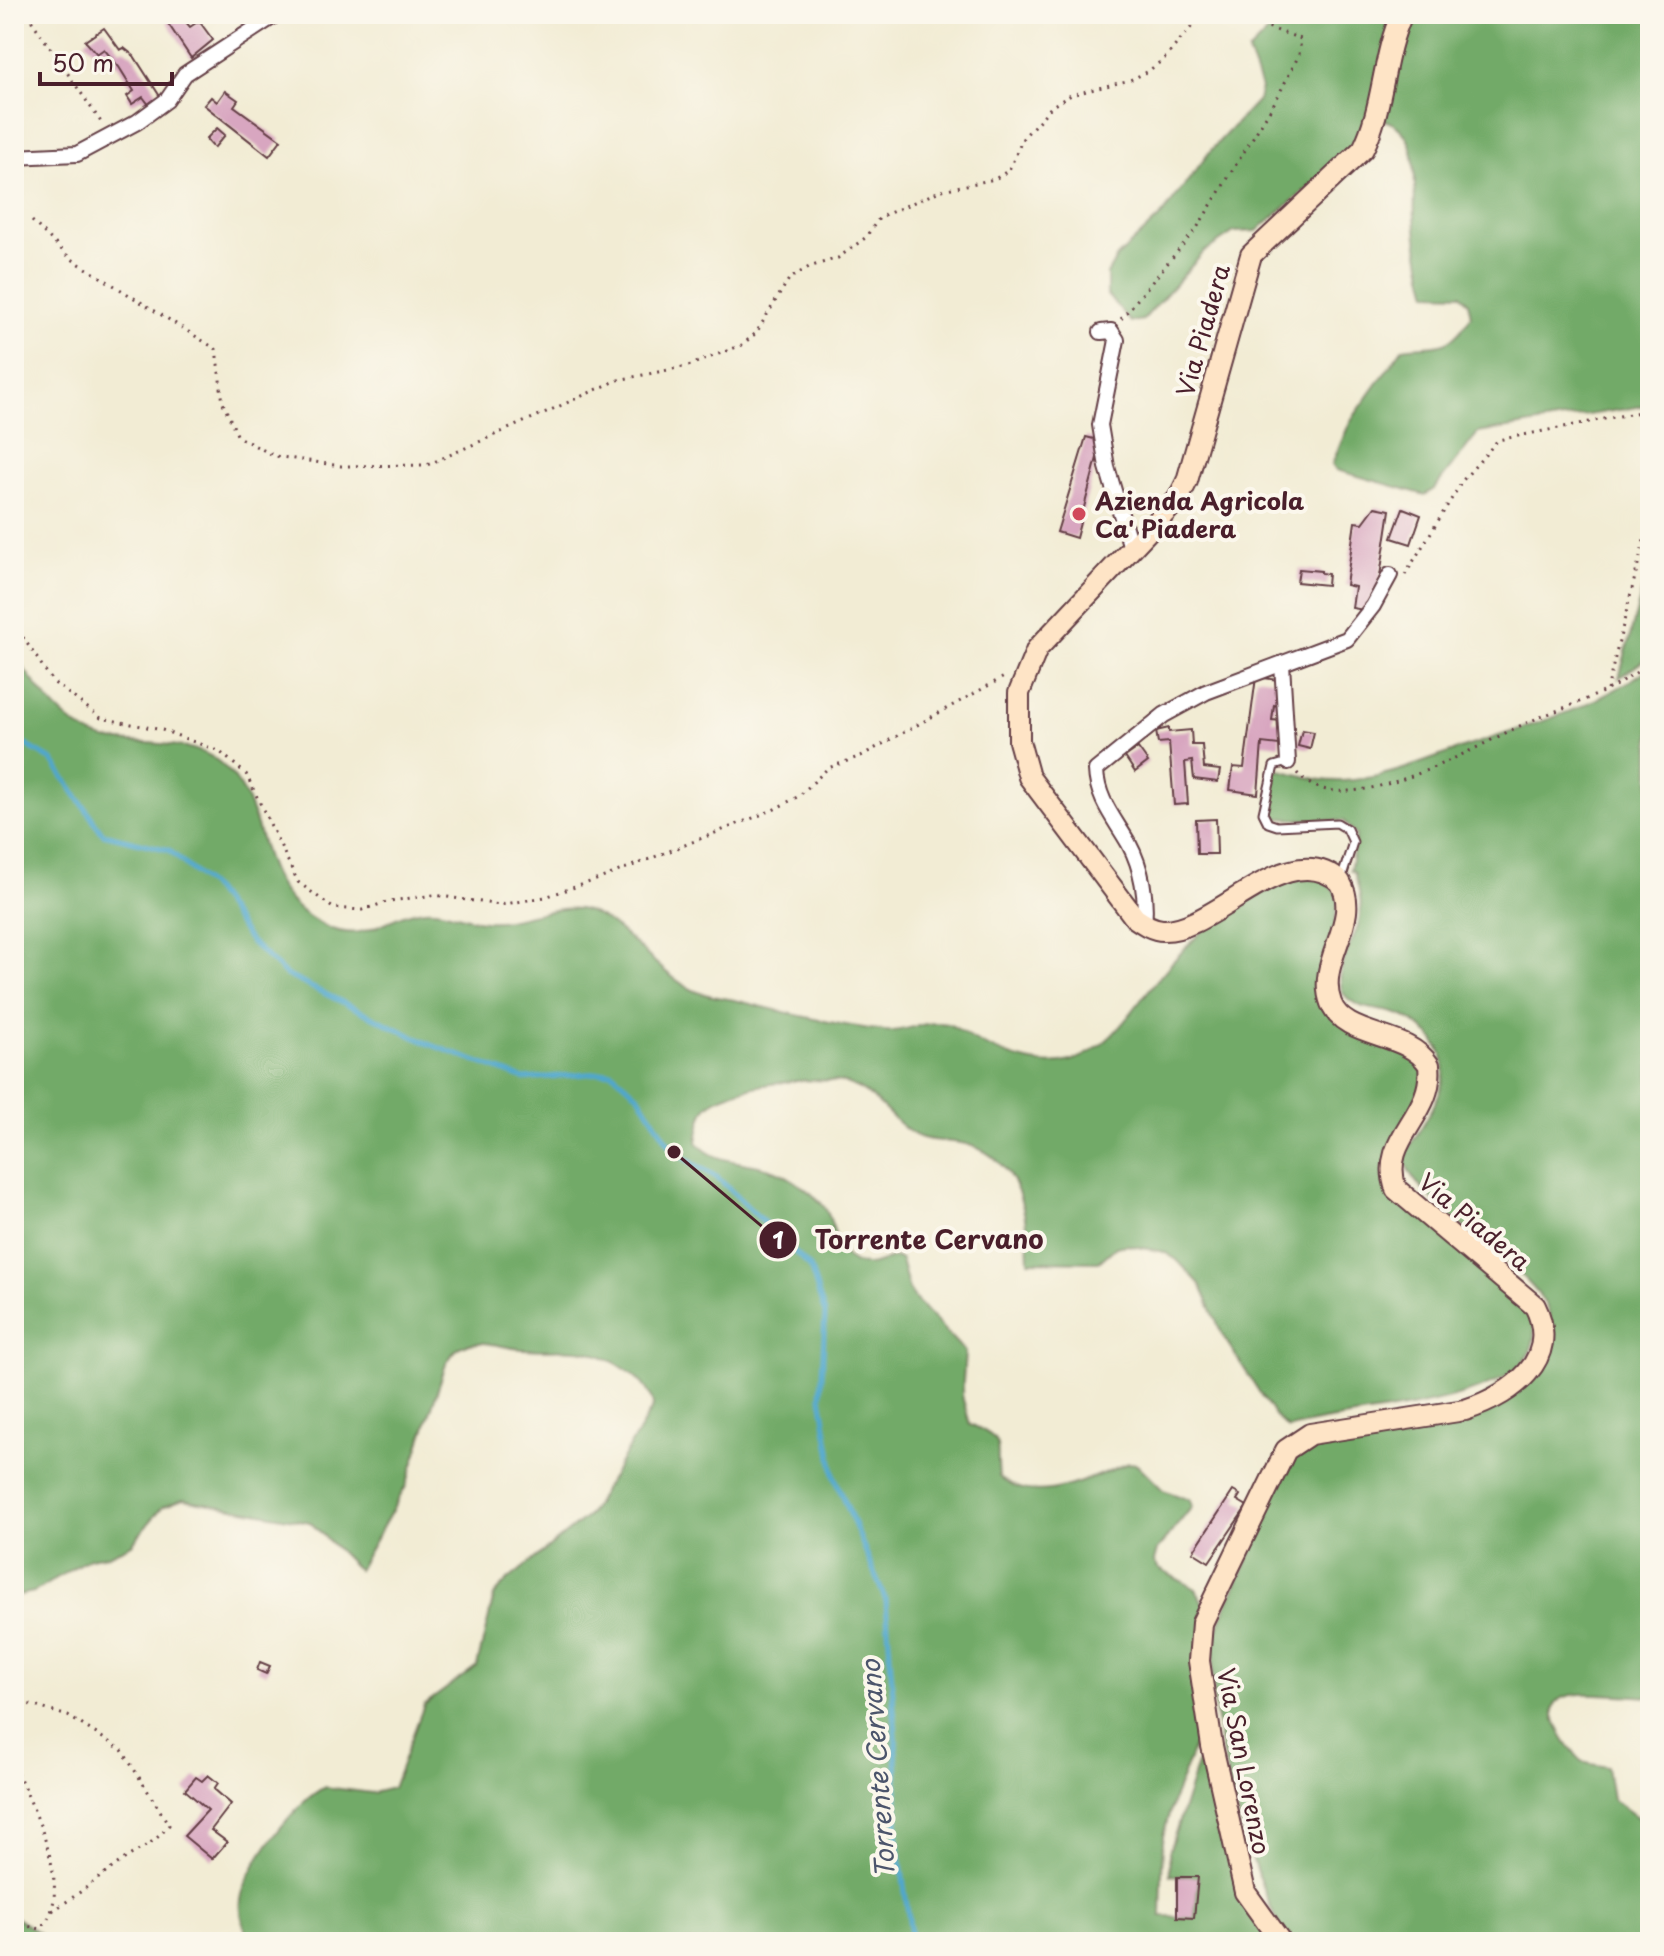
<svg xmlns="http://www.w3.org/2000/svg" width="1664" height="1956" font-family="'Playpen Sans',sans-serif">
<rect width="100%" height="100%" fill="#fbf7ec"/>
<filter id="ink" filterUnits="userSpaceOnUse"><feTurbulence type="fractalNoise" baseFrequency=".0125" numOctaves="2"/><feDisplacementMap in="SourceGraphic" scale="16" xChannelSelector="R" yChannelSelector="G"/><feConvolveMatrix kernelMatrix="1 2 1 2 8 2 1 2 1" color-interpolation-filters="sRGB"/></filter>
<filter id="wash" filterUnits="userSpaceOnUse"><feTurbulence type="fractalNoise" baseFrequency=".006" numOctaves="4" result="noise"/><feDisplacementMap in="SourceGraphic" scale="32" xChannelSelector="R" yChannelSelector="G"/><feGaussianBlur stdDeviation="1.8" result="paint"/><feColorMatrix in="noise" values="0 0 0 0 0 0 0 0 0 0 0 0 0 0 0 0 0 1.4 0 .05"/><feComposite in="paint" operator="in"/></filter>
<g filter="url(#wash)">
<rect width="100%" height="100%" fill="#f2ecd4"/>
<!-- forest -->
<g fill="#72aa67" stroke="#5e6449" stroke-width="2">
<path d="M1286,14H1392C1385,45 1380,96 1368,124C1352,161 1288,201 1257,231L1234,232L1204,252L1143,320L1131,322L1107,295V274L1117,257L1162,215L1212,149L1258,100L1261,88L1248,52Z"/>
<path d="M1411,14H1650V405L1478,433L1434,489L1425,495L1336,470L1332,464L1350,422L1403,348C1439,343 1449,352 1471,316L1468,302L1461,294L1428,293C1421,270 1417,243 1415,219C1412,190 1426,130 1383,120L1387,80Z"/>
<polygon points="1650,560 1650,656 1619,678"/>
<path d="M14,655C36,685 65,730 105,739C140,746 190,738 219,762C277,809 244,889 327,927C368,945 386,914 424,910C445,908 465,920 485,921C514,924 551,905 579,909C619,916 656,973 693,990C707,997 724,997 739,1001C787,1013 836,1025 885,1031C905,1033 926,1019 947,1024C956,1026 965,1035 974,1040C1002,1055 1039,1070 1071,1061C1102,1052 1123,1024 1141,1000C1172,960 1226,898 1275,882C1289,877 1307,879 1322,878L1338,894L1327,1003L1429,1060L1391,1171L1531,1312C1532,1320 1535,1330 1534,1337C1528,1409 1340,1411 1288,1429L1275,1416L1223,1336L1200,1284L1177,1260L1164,1252L1127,1245L1116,1247L1099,1262L1029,1261C1028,1215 1020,1160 969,1145C950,1139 926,1144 910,1132C887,1116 876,1094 848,1084C819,1074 726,1085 707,1107C700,1116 699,1131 697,1142C715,1166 750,1160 776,1171C791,1177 816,1195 825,1208C837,1227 835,1264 865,1265C874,1266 886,1259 895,1257L901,1260L909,1290L916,1300L965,1352L962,1396L970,1424C1006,1440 995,1442 999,1477C1037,1509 1090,1477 1129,1463L1137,1464L1163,1490L1190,1500L1192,1507L1157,1550L1154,1562L1159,1569L1196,1589L1208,1613L1198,1736L1173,1800L1163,1836L1161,1916L1194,1917L1198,1878L1170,1875L1169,1852L1205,1740L1253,1910L1268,1942H252C244,1929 239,1916 241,1900C245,1869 296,1800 325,1787L372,1793L393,1788L424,1705L477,1666L494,1596L508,1580L589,1515L653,1407C652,1381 609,1355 585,1351C565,1348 544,1351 523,1349C502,1348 483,1338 462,1346C454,1349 451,1357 446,1364L406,1486L358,1570L310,1522L183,1499L162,1507L132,1544L108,1555L89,1558L34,1592L14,1596Z"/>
<path d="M1650,667V1697C1591,1695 1511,1675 1581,1762L1607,1767L1612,1799L1637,1817L1650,1834V1942H1286C1250,1866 1201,1719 1216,1637C1221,1610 1239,1583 1249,1558C1263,1522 1274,1485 1287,1449L1467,1411L1551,1342C1551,1330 1552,1317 1546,1306C1524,1261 1400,1195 1405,1154C1435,1104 1476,1056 1405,1017C1384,1006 1360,1015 1343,993C1332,962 1360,940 1361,908C1361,896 1357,883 1354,871H1350L1356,835L1344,821L1271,818L1268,802L1276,769C1299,774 1318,782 1342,781C1385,779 1425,761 1465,747C1530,725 1595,709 1650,667Z"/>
<polygon points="14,1916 52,1942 14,1942"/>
</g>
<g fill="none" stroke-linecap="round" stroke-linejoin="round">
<!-- stream -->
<polyline stroke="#50a7cd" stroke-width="5" points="14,738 52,760 103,834 169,850 214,890 250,941 286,975 429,1044 524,1079 612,1072 639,1096 674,1152 718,1178 810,1267 825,1314 821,1397 834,1475 886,1601 896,1736 897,1835 912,1942"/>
</g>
<g id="blocks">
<!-- building -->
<g fill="#d8a6c0">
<polygon points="179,14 190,27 199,21 213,40 191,58 167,22"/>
<polygon points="104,28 120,50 124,48 134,56 161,98 150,106 143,97 132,104 127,96 134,91 119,67 104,49 97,54 85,41"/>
<polygon points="225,91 238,100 234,106 281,140 269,156 204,105 211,97 217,102"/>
<polygon points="217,128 225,135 214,148 206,139"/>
<polygon points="1086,437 1098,440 1098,454 1076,538 1057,532"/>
<polygon points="1375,507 1390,510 1379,583 1364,610 1352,608 1355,587 1346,585 1355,522 1363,523"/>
<polygon points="1403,508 1421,515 1411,544 1392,538"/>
<polygon points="1299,569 1321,571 1321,573 1328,574 1327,585 1297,582"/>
<polygon points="1256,677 1279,680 1278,706 1274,705 1272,720 1282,721 1279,745 1262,743 1258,794 1230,790 1233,767 1244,768"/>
<polygon points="1169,728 1169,732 1191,730 1192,745 1202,745 1204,768 1220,770 1218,782 1194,779 1192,761 1185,762 1188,804 1174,805 1169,742 1158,743 1156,731"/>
<polygon points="1302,730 1314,732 1310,749 1298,746"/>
<polygon points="1138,748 1148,762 1135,772 1125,757"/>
<polygon points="1216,819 1217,854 1197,854 1196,820"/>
<polygon points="1233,1491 1240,1495 1237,1500 1247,1506 1209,1562 1193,1552"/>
<polygon points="260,1662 270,1666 266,1674 257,1670"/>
<polygon points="208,1775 218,1783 214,1789 231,1804 211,1830 227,1842 212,1859 184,1836 208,1810 185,1790 196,1777 202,1781"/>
<polygon points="1177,1877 1198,1877 1194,1918 1177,1917"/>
</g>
</g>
</g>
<g filter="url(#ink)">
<use href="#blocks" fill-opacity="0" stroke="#633e44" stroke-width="2"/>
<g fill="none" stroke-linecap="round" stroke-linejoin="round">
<defs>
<polyline id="lane" points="1288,762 1274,766 1263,813 1268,823 1277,826 1337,823 1347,829 1353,842 1341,880"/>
<g id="street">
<polyline points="14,157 77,154 137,122 167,100 185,74 277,14"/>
<polyline points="1101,332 1111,331 1117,340 1100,425 1107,467 1131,548"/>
<polyline points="1282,664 1288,762"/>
<path d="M1144,925C1147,898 1142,868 1129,844C1115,819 1097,800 1096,770L1164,715L1206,692L1347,639L1373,606L1390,575"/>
</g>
<path id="secondary" d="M1281,1942L1245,1892L1212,1746L1199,1661L1202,1623L1286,1450L1310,1434L1465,1410C1511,1395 1562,1360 1535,1306L1396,1189C1378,1138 1435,1117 1429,1065C1407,1030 1344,1039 1331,1003C1315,961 1363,921 1340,882C1288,834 1215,932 1163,930C1153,930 1144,924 1135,918L1029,777L1019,741V693L1037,649L1178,499L1187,481L1251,255L1363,149C1384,107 1382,57 1402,14"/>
</defs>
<!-- lane casing -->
<use href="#lane" stroke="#633e44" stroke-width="11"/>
<!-- street casing -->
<use href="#street" stroke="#633e44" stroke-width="18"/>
<!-- secondary casing -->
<use href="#secondary" stroke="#633e44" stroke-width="24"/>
<!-- path -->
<g stroke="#633e44" stroke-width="3" stroke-dasharray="2 6" stroke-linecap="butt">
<polyline points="27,14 103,125"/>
<polyline points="32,221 70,258 216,349 223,403 238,437 275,456 341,466 427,465 618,380 688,366 742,345 756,333 789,279 809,267 838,258 865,238 880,217 942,190 995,179 1009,170 1023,138 1052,106 1071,95 1130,80 1147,72 1164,59 1199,18 1230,14"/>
<polyline points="1121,319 1197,228 1276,100 1299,55 1301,39 1231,14"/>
<polyline points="1405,575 1463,480 1498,440 1650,410"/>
<polyline points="14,624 53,682 101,718 162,730 219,751 246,774 298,882 333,908 362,910 390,901 434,895 500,905 545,897 599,879 773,810 799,796 828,768 861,756 1004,677"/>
<polyline points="1607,690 1650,516"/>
<path d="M1297,773C1341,827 1476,746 1524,724C1566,705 1615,694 1650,661"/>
<path d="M14,1700L68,1716L122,1750L169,1825C153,1845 140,1848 120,1862C96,1880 75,1897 49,1913"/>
<path d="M14,1765C31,1804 78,1893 40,1929L14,1923"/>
</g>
<!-- lane -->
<use href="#lane" stroke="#fff" stroke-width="7"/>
<!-- street -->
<use href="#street" stroke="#fff" stroke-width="14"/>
<!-- secondary -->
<use href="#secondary" stroke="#fee4c6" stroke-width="20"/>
</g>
</g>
<!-- markers -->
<circle fill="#d1495b" stroke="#fbf7ec" stroke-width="3" cx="1079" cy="514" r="8"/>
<g text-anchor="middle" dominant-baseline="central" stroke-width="8" stroke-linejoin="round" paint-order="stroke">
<!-- street labels -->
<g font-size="24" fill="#4a1f2b" stroke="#fbf7ec">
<text transform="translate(1202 330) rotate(-74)">Via Piadera</text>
<text transform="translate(1475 1221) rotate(40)">Via Piadera</text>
<text transform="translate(1245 1761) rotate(79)">Via San Lorenzo</text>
</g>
<!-- poi labels -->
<g font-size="24" font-weight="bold" fill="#4a1f2b" stroke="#fbf7ec" text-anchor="start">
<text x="1095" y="500">Azienda Agricola<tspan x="1095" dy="28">Ca' Piadera</tspan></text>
</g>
<!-- water labels -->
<g font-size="26" font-style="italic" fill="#4c556c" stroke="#fbf7ec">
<text transform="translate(877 1769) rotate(-94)">Torrente Cervano</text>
</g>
</g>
<!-- callouts -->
<path fill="none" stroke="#4a1f2b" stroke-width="3" d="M674 1152L778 1240"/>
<g fill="#4a1f2b" stroke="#fbf7ec" stroke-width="3">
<circle cx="674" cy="1152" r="8"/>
<circle cx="778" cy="1240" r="20"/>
</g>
<g font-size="24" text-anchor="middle" font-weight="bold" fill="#fff">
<text x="778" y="1249">1</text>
</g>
<g font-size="26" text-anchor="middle" font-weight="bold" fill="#4a1f2b" stroke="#fbf7ec" stroke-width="8" stroke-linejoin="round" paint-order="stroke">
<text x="929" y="1249">Torrente Cervano</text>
</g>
<!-- margin -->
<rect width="1664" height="1956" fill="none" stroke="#fbf7ec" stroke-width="48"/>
<!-- scale -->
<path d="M40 72v12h132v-12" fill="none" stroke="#4a1f2b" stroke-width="4"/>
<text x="52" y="72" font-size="24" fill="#4a1f2b" stroke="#fbf7ec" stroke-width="6" paint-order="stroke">50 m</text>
</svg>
